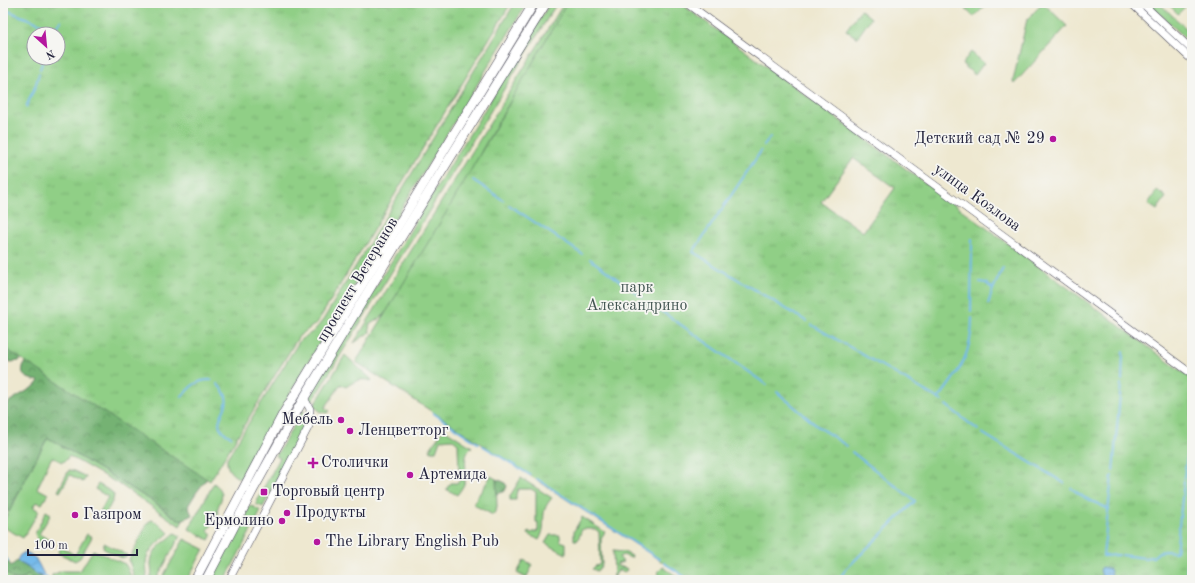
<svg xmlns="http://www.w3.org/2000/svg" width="1195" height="583" font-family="'Old Standard TT',serif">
<defs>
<pattern id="forest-crowns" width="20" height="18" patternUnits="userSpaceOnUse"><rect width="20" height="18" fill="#74b273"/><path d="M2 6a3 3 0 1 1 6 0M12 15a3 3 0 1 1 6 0" fill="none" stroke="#5f9060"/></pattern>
<pattern id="park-tufts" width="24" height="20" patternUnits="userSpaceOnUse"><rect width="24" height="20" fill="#90cf86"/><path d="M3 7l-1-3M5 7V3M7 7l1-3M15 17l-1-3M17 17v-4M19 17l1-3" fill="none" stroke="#7cb175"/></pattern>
<pattern id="water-waves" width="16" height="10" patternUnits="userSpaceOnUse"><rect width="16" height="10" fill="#74baeb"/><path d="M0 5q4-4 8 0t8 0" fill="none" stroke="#5f97c0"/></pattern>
</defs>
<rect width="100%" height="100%" fill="#f6f6f2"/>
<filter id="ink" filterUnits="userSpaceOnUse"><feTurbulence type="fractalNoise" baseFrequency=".025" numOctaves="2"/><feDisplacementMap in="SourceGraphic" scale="8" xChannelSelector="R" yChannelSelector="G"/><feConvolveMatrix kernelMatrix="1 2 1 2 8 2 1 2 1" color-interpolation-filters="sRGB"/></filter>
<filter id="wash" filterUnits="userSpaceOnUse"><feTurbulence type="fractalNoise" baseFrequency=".012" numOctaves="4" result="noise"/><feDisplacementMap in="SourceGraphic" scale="16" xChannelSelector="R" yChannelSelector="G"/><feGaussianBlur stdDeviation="0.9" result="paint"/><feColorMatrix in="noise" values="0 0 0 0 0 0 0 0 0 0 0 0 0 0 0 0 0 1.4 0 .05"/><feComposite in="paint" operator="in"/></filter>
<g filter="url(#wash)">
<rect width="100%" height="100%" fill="#eee8d0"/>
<!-- grass -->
<g fill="#90cf86" stroke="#597860">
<path d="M515,3H527L327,330L240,479C231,474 226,469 227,458L300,340L314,331L323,320Z"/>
<polygon points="550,3 557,3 311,403 309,399 310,394"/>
<polygon points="564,3 575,3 514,95 482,150 469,180 386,314 369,325 370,332 354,343"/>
<polygon points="1043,3 1067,26 1014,84 1013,81 1027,19"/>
<polygon points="1148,3 1159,3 1192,34 1192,44"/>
<polygon points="1167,3 1189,3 1178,14"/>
<path d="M345,355L372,380L371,381C362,377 353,382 346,387L341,384L325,408L330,411L327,413L321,412L314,406Z"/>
<path d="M303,410C306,415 306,424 304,430L263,507L256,504L260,495L263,496L265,490L263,489L280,458L276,456Z"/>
<path d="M444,429L472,447C461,456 468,469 465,481C464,486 460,491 457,495L446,489L451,483H457L461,480L460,473H459L458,444L452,439L440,440L436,451H431L430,449Z"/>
<path d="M47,439H50L154,502L178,520L184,519L180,526L122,486L69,456L65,461L62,462L52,457C46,467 43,478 37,488L48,494L42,504L36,502L33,507L39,511L23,538L3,527V522L14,503L28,474Z"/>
<polygon points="69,470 74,471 86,477 83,482 70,475 60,492 58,491"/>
<path d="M521,478L552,498C537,514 549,523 539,540L528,534L529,532L532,533L533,532H536L538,530V522H536V492L531,489H518L516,494V500H510V496Z"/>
<path d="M214,483C216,485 220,488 221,491C225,499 215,506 218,514L208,531L212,534L209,540L189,529Z"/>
<polygon points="98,484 112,492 114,495 113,500 104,517 99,514 108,497 95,489"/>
<polygon points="250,505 261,511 225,580 211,580"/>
<polygon points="46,511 51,514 39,534 51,541 48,546 39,542 35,534"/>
<polygon points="582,517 605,532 601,538 602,565 597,571 592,569 595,566 599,565 600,563 599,532 595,529 582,529 578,540 574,540 574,531"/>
<path d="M152,520L162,526L169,533C160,541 146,550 146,563C146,569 148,573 146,579L135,580L129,560L148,522Z"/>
<path d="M175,533L180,536L156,580H149C154,571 150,569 151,562C152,548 167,541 175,533Z"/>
<polygon points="87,534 92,537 80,558 75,561 58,553 61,547 75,555"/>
<polygon points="550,535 560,535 560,541 566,543 566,554 545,543"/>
<polygon points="184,539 204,549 187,580 161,580"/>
<polygon points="104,543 127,555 126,557 122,558 104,549 103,547"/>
<polygon points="93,550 125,564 128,569 132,580 52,579 52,575 62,571 80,571"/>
<polygon points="613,551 624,552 632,556 631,558 623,555 619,557 623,562 617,564 617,566 626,568 627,570 624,572 619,569 614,577 619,580 614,580"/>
<polygon points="663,567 682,580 660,580 662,577 659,576 658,572"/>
<polygon points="3,569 13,579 27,575 35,580 3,580"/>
</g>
<!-- forest -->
<g fill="url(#forest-crowns)" stroke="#4b6a57">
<path d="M3,303L208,477L196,493L188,506L192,515L184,519L178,520L154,502L50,439H47L28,474L9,512L3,510V409L10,401L35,386L39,381C24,378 18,376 26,359L24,354L19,361L10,362L3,351Z"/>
<polygon points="496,479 504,482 507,486 505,491 497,494"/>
<polygon points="3,557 6,557 11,566 17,561 32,570 37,575 42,577 41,580 35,580 28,575 21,580 13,579 3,570"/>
</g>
<!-- park -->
<g fill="url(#park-tufts)" stroke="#597860" fill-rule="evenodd">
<path d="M3,3H511L317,323L299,336L210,481L3,347ZM34,34H58V58H34Z"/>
<path d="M567,3H680L1192,379V580H690L356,362L453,201ZM853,158L895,188L863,232L821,202Z"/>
<polygon points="959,3 988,3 974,17"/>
<polygon points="861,10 871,18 857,38 846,30"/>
<polygon points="971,52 984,63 975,75 962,64"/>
<polygon points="1157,190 1166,197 1157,210 1148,204"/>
<polygon points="491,476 496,479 497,508 493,515 474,505 474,502"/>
<polygon points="524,560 533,565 526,578 517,573"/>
</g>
<!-- water -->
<g fill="url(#water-waves)" stroke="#4b6e93">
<path d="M25,552C37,555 39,567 45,576L44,577L37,575L32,570L17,561L20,555Z"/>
<polygon points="1102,567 1110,569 1114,580 1103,580 1100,570"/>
</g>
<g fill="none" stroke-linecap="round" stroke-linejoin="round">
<!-- stream -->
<g stroke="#74baeb" stroke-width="2">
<polyline points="3,9 54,29"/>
<polyline points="52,34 54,29 61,21"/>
<polyline points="40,69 44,58"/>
<polyline points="26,107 35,87 39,74"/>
<polyline points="764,145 770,137"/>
<polyline points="761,151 693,252 806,321"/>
<polyline points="473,180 503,200"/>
<polyline points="509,205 582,254"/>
<polyline points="590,259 642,297"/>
<polyline points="980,282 986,283 993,289 1003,268"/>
<polyline points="988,304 993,289"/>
<polyline points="654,306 767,385"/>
<polyline points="971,311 972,239"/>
<polyline points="812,325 942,401"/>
<polyline points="1122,380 1123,351"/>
<path d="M217,384C245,409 199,419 231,437"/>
<polyline points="777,392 817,426 847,446"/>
<path d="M182,397C190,386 198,379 212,380"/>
<path d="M939,398C960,371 972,353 972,318"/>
<polyline points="946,405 978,430"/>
<polyline points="433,413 479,444"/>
<polyline points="982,433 1064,483"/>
<polyline points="483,446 530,475"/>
<polyline points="1113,471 1121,384"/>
<polyline points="1112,476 1103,556 1119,555"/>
<polyline points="1184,478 1191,430"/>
<polyline points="537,479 659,559"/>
<polyline points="1071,488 1085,498 1109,509"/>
<polyline points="1122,555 1145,558 1153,557 1159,552 1165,551 1176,552 1184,482"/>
<polyline points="3,561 8,560"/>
<polyline points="664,563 690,580"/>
<polyline points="43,575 49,580"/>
<polyline points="840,577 848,567 915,501 852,452"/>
<polyline points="1186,580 1192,518"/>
</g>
</g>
</g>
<g filter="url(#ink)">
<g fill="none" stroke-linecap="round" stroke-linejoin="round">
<defs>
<g id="minor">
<polyline points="687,3 1192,374"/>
<polyline points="1131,3 1192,60"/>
<polyline points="1142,3 1192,50"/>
<polyline points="229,580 309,426 310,409 304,398"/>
</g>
<g id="major">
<polyline points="195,580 283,414 534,3"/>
<polyline points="206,580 254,488 304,398 393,250 546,3"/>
</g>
</defs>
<!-- minor casing -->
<use href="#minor" stroke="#414051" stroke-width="8"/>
<!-- major casing -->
<use href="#major" stroke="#414051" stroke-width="10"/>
<!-- minor -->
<use href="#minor" stroke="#fff" stroke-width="7"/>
<!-- major -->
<use href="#major" stroke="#fff" stroke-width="9"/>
</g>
</g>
<!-- markers -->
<g fill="#b5179e" stroke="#f6f6f2" stroke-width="1.5">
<circle cx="1053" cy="139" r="4"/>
<circle cx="341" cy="420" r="4"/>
<circle cx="350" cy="431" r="4"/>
<path d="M311 457h4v4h4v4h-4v4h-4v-4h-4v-4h4z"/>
<circle cx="410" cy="475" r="4"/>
<rect x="260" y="488" width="8" height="8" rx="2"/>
<circle cx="287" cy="513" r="4"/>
<circle cx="75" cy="515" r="4"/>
<circle cx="282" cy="521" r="4"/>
<circle cx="317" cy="542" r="4"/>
</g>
<g text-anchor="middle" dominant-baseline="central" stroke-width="3.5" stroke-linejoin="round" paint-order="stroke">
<!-- poi labels -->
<g font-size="16" fill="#22223b" stroke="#f6f6f2" text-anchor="start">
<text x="1045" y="139" text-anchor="end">Детский сад № 29</text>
<text x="333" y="420" text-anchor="end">Мебель</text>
<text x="358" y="431">Ленцветторг</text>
<text x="321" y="463">Столички</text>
<text x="418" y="475">Артемида</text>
<text x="272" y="492">Торговый центр</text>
<text x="295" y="513">Продукты</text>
<text x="83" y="515">Газпром</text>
<text x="274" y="521" text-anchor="end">Ермолино</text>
<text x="325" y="542">The Library English Pub</text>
</g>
<!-- street labels -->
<g font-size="16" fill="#22223b" stroke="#f6f6f2">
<text transform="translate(977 198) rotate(36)">улица Козлова</text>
<text transform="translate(358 280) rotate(-59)">проспект Ветеранов</text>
</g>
<!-- park labels -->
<g font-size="16" fill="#435652" stroke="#f6f6f2">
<text x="637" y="288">парк<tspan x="637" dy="18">Александрино</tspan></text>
</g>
</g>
<!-- margin -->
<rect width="1195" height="583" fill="none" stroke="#f6f6f2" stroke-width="16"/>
<!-- north arrow -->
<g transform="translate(46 46) rotate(153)"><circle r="19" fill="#f6f6f2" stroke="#a1a1a9"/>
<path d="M0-3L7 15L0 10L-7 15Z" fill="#b5179e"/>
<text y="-6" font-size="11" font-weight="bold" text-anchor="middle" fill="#22223b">N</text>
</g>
<!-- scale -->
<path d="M28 549v6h109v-6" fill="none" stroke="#22223b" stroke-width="2"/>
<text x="34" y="549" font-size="12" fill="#22223b" stroke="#f6f6f2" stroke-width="3" paint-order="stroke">100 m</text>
</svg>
